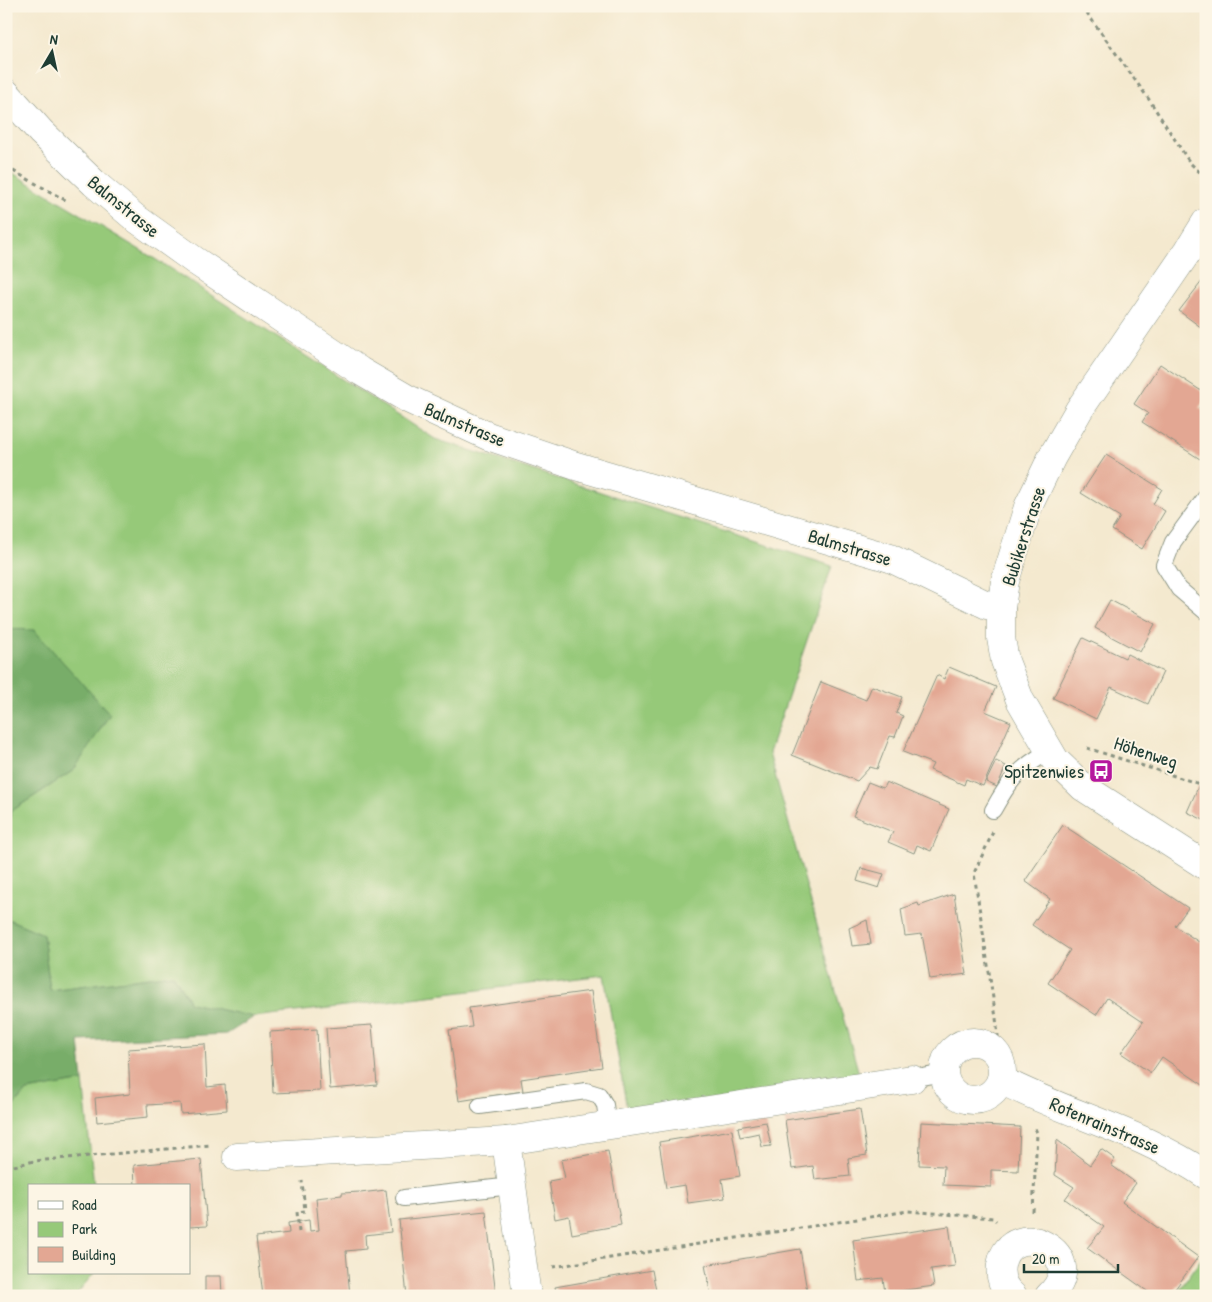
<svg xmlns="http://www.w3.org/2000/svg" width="1212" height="1302" font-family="'Patrick Hand',sans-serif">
<rect width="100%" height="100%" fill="#fcf5e5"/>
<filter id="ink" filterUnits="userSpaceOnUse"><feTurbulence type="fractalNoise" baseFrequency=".02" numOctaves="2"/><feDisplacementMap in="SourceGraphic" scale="10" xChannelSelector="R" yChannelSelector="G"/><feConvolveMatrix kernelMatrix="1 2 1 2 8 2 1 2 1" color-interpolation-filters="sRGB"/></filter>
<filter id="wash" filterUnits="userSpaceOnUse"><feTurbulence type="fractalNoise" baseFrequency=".0096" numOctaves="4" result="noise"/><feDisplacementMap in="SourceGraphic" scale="20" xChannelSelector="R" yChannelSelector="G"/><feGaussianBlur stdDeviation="1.12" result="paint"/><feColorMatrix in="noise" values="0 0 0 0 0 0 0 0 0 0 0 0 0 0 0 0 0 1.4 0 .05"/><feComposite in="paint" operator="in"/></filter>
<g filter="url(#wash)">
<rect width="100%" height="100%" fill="#f4e9cf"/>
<!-- green -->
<g fill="#96c979" stroke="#5a8356">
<polygon points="6,169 155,259 435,439 832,566 769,753 861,1081 628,1115 604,975 254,1017 190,1003 173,974 50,990 43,934 8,919 10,812 74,770 34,631 6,629"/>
<polygon points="83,1081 94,1186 29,1186 29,1273 94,1273 75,1296 6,1296 6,1114 27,1091"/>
<polygon points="1206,1252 1206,1296 1175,1296"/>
</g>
<!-- forest -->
<polygon fill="#78ad69" stroke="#4c754e" points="6,629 34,630 110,714 74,770 10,812 8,919 43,934 50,990 173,974 190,1003 254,1017 227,1034 79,1041 83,1081 27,1091 6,1114"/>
<g id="blocks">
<!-- building -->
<g fill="#e3a793">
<polygon points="1203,280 1206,282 1206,331 1179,311"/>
<polygon points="1160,364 1206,394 1206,398 1199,408 1206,412 1206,450 1200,459 1142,422 1148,413 1134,404"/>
<polygon points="1106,455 1162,489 1153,504 1165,511 1142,549 1112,530 1120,517 1081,493"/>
<polygon points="1110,600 1155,624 1140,652 1095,628"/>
<polygon points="1083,638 1125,658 1127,654 1163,672 1148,704 1111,687 1096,719 1053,698"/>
<polygon points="949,667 996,687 985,711 1011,722 983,786 966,779 964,785 930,770 933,764 903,752 937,675 944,679"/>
<polygon points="821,682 866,700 872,686 902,697 896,713 903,716 895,737 890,736 877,769 870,767 857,781 792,755"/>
<polygon points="996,761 1006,766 997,787 986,782"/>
<polygon points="868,782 883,788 886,782 949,809 931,851 917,845 914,853 888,842 893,832 853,816"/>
<polygon points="1199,785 1206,788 1206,821 1187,812"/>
<polygon points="1063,825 1188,908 1175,926 1199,942 1206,932 1206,1087 1162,1057 1151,1073 1121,1053 1143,1022 1107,998 1096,1015 1048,983 1070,950 1032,925 1050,899 1025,881"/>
<polygon points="861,868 884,874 879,888 857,881"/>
<polygon points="954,894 967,974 930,979 922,934 905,936 901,909 918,903 919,906"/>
<polygon points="867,920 871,944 852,946 849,928"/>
<polygon points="591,991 602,1067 521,1079 523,1091 459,1101 449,1030 472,1027 469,1008"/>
<polygon points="372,1025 377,1085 330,1089 326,1028"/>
<polygon points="317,1029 320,1091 273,1093 270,1032"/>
<polygon points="205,1044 207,1087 225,1085 227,1110 181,1114 180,1103 147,1105 148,1117 97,1122 95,1098 130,1094 128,1049"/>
<polygon points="860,1109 867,1155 848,1158 850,1176 815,1180 813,1166 792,1169 785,1120"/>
<polygon points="766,1122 771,1146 762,1147 759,1133 740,1137 738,1127"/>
<polygon points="921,1122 1020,1127 1018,1171 991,1170 991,1187 943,1185 944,1166 919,1165"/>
<polygon points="732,1130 740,1176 722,1179 725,1198 688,1203 685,1185 666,1188 659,1142"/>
<polygon points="1057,1140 1090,1165 1101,1149 1115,1159 1111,1165 1136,1183 1122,1202 1198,1257 1170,1296 1154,1296 1087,1248 1104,1227 1065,1199 1074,1187 1055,1175"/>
<polygon points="608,1151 621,1225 572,1234 569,1216 555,1219 549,1181 565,1178 561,1160"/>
<polygon points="201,1159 207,1226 189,1227 189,1186 135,1186 134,1165"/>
<polygon points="386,1190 391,1232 365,1235 366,1249 346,1251 350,1296 263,1296 256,1237 289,1233 288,1223 309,1220 310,1231 319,1230 316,1198 342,1195 342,1193 360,1192 360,1193"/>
<polygon points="486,1211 496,1296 407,1296 399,1220"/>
<polygon points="949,1226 955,1266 931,1269 934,1286 885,1293 883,1278 858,1281 853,1240"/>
<polygon points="800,1249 807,1291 783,1296 711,1296 705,1265"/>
<polygon points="652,1270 657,1296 557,1296 555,1287"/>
<polygon points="205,1276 221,1276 222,1295 205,1296"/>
</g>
</g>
</g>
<g filter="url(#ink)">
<use href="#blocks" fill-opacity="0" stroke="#8a9382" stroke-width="1"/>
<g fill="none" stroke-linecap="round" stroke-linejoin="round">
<defs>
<g id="lane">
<polyline points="1206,497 1173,542 1164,565 1179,589 1206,612"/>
<path d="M993,810C1009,781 1019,768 1048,752"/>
<polyline points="912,1079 944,1073"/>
<polyline points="480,1106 586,1091 599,1095 605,1105 608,1126"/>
<polyline points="404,1198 512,1186"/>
</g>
<g id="street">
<polyline points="6,93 41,132 94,183 134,217 194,260 360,371 408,399 488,436 576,466 890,558 987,605 1001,608"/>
<circle cx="973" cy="1071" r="29"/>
<path d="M1001,1080C1068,1115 1143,1132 1206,1175"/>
<polyline points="506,1141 527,1296"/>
<polyline points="237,1157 506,1141 912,1079"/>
<path d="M1013,1296C1003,1288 999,1277 1001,1265C1010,1214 1094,1253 1049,1296"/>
</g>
<polyline id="secondary" points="1206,222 1188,251 1079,410 1052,457 1028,507 1005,581 1001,608 1001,638 1005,661 1020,700 1055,760 1083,787 1206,866"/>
</defs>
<!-- lane casing -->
<use href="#lane" stroke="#8a9382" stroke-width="18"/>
<!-- street casing -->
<use href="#street" stroke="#8a9382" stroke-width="29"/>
<!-- secondary casing -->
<use href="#secondary" stroke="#8a9382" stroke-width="29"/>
<!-- path -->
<g stroke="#8a9382" stroke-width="3" stroke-dasharray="4 4" stroke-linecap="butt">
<polyline points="1082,6 1148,98 1190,163 1206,178"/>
<polyline points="6,167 67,201"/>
<polyline points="1087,748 1206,786"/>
<polyline points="993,832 974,873 996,1018 998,1036 993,1049"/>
<polyline points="6,1168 34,1161 211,1145"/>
<polyline points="1033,1212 1037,1133 1035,1128"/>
<polyline points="299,1232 297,1212 305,1211 302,1181"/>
<polyline points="553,1267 908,1211 993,1218 996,1221"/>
</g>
<!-- lane -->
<use href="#lane" stroke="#fff" stroke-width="16"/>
<!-- street -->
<use href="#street" stroke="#fff" stroke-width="28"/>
<!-- secondary -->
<use href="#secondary" stroke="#fff" stroke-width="28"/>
</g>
</g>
<!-- icons -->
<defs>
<symbol id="bus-square" viewBox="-11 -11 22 22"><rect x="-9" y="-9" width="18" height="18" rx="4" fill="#b5179e" stroke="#fcf5e5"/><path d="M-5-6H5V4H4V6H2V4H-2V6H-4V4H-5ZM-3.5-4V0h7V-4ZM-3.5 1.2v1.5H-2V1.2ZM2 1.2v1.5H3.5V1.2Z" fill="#fff"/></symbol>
</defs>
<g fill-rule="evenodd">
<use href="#bus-square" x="1087" y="757" width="28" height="28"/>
</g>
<g text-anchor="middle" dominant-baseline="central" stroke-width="4" stroke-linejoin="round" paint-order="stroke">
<!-- street labels -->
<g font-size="19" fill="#1f3d34" stroke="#fcf5e5">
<text transform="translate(124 206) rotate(39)">Balmstrasse</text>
<text transform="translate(465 424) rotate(23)">Balmstrasse</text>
<text transform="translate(1023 536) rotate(-72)">Bubikerstrasse</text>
<text transform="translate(850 547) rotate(17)">Balmstrasse</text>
<text transform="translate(1146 752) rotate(18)">Höhenweg</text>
<text transform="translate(1105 1125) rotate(23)">Rotenrainstrasse</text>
</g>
<!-- poi labels -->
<g font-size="19" fill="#1f3d34" stroke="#fcf5e5" text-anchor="end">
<text x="1084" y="771">Spitzenwies</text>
</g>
</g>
<!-- margin -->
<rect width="1212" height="1302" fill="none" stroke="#fcf5e5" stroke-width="25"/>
<!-- legend -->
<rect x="28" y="1184" width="162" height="90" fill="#fcf5e5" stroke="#a4ab9e"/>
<rect x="38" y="1201" width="25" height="8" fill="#ffffff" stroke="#a4ab9e"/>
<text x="72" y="1210" font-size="15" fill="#1f3d34">Road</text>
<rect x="38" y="1222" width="25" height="15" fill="#96c979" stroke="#a4ab9e"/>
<text x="72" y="1234" font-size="15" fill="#1f3d34">Park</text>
<rect x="38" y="1247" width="25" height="15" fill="#e3a793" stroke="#a4ab9e"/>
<text x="72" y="1260" font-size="15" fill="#1f3d34">Building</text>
<!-- north arrow -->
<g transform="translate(52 52) rotate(9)" stroke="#fcf5e5" stroke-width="4" paint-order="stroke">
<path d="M0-4L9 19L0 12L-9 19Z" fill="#1f3d34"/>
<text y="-8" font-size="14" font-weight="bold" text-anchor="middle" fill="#1f3d34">N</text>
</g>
<!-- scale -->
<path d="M1024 1264v8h94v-8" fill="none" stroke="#1f3d34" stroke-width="2.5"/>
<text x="1032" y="1264" font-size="15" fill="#1f3d34" stroke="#fcf5e5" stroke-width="4" paint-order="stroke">20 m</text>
</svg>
